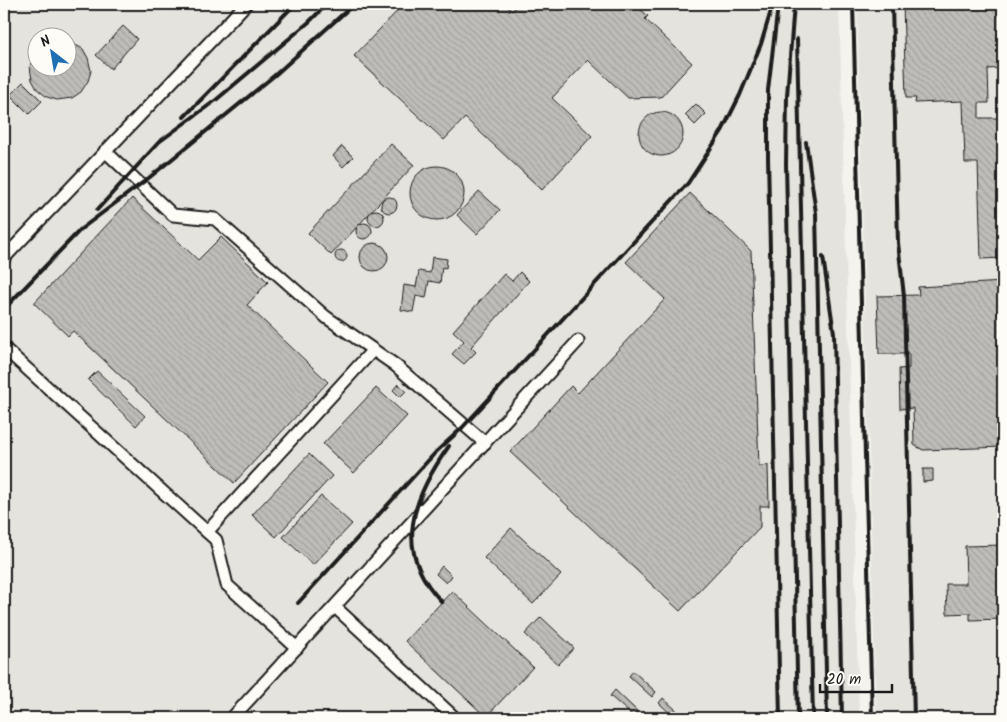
<svg xmlns="http://www.w3.org/2000/svg" width="1007" height="722" font-family="Kalam,sans-serif">
<defs>
<pattern id="building-back-hatch" width="6" height="6" patternUnits="userSpaceOnUse" patternTransform="scale(1.25)"><rect width="6" height="6" fill="#bebdba"/><path d="M-1 5l2 2M0 0l6 6M5-1l2 2" fill="none" stroke="#a3a29f"/></pattern>
</defs>
<rect width="100%" height="100%" fill="#f4f3ee"/>
<filter id="ink" filterUnits="userSpaceOnUse"><feTurbulence type="fractalNoise" baseFrequency=".02" numOctaves="2"/><feDisplacementMap in="SourceGraphic" scale="10" xChannelSelector="R" yChannelSelector="G"/><feConvolveMatrix kernelMatrix="1 2 1 2 8 2 1 2 1" color-interpolation-filters="sRGB"/></filter>
<g filter="url(#ink)">
<!-- built -->
<g fill="#e4e3de" fill-rule="evenodd">
<path d="M4,4H839L859,718H4ZM38,38H68V68H38Z"/>
<polygon points="857,4 1003,4 1003,718 876,718"/>
</g>
<!-- building -->
<g fill="url(#building-back-hatch)" stroke="#1c1c1c">
<polygon points="404,4 504,4 512,11 518,4 635,4 648,16 645,19 692,63 661,97 628,98 588,60 552,98 592,136 542,190 465,118 444,140 354,56"/>
<polygon points="903,4 1003,4 1003,68 988,69 989,103 979,103 979,118 1003,118 1003,258 981,259 978,163 965,163 963,101 915,103 916,98 906,98"/>
<polygon points="123,26 137,39 111,69 96,55"/>
<polygon points="68,41 83,49 88,58 91,71 88,81 81,92 72,98 57,100 47,97 37,89 32,80 30,67 38,50 38,68 68,68"/>
<polygon points="23,82 42,101 29,114 10,95"/>
<polygon points="696,104 706,114 695,125 685,115"/>
<circle cx="661" cy="134" r="22"/>
<polygon points="391,144 414,165 331,255 308,233"/>
<polygon points="342,146 353,157 343,167 333,156"/>
<circle cx="437" cy="193" r="27"/>
<polygon points="479,191 500,210 477,234 457,215"/>
<polygon points="690,193 751,251 759,466 768,465 769,506 760,506 760,527 680,611 510,452 571,386 578,393 665,299 626,262"/>
<circle cx="389" cy="205" r="8"/>
<polygon points="132,198 198,260 221,237 268,282 247,305 328,382 234,483 73,331 68,336 34,303"/>
<circle cx="376" cy="218" r="8"/>
<circle cx="364" cy="231" r="8"/>
<circle cx="374" cy="257" r="14"/>
<circle cx="341" cy="256" r="6"/>
<polygon points="432,257 447,259 446,268 442,267 440,283 429,281 426,298 416,296 413,312 401,310 404,285 416,287 419,271 430,273"/>
<polygon points="520,272 529,281 471,347 476,352 464,364 452,354 464,341 453,331 504,274 512,281"/>
<polygon points="1003,282 1003,447 923,450 914,445 913,408 900,409 899,369 909,368 909,354 879,354 877,296 919,295 918,287"/>
<polygon points="97,371 145,416 136,426 88,380"/>
<polygon points="398,384 406,391 400,397 393,390"/>
<polygon points="376,388 407,416 354,473 323,444"/>
<polygon points="309,454 332,476 276,537 252,515"/>
<polygon points="923,469 933,469 933,481 923,482"/>
<polygon points="321,496 352,524 313,565 283,537"/>
<polygon points="511,528 561,575 533,604 484,558"/>
<polygon points="1003,545 1003,619 970,620 970,613 947,614 946,584 966,584 965,546"/>
<polygon points="442,566 452,576 446,583 436,574"/>
<polygon points="452,591 533,667 486,717 405,641"/>
<polygon points="541,617 574,648 558,665 525,634"/>
<polygon points="633,671 656,692 652,697 629,676"/>
<polygon points="615,690 637,711 633,716 610,696"/>
<polygon points="663,698 685,718 675,718 659,703"/>
</g>
<g fill="none" stroke-linecap="round" stroke-linejoin="round">
<defs>
<g id="lane">
<polyline points="105,151 173,215 215,219 326,317 395,365 485,443"/>
<polyline points="4,258 246,4"/>
<polyline points="4,348 216,540 227,585 297,648"/>
<polyline points="207,532 373,350"/>
<polyline points="335,607 455,718"/>
<polyline points="232,718 578,341"/>
</g>
</defs>
<!-- lane casing -->
<use href="#lane" stroke="#1c1c1c" stroke-width="15"/>
<!-- lane -->
<use href="#lane" stroke="#fdfcf7" stroke-width="11"/>
<!-- rail -->
<g stroke="#1c1c1c" stroke-width="4">
<polyline points="136,4 141,4"/>
<polyline points="794,4 787,96 786,164 798,718"/>
<polyline points="853,4 872,718"/>
<polyline points="892,4 898,243 904,296 914,718"/>
<polyline points="777,14 768,90 768,157 780,718"/>
<polyline points="797,39 813,718"/>
<polyline points="184,117 295,4"/>
<polyline points="806,142 816,213 827,718"/>
<polyline points="97,210 159,142 216,100 309,22 327,4"/>
<polyline points="823,257 834,333 842,718"/>
<polyline points="4,309 81,229 150,177 275,75 354,4"/>
<path d="M442,602C392,551 412,498 449,446"/>
<polyline points="298,603 436,452 462,428 688,183 722,131 740,95 761,44 773,4"/>
</g>
</g>
</g>
<!-- margin -->
<rect width="1007" height="722" fill="none" stroke="#fdfcf7" stroke-width="20"/>
<rect x="10" y="10" width="987" height="702" fill="none" stroke="#1c1c1c" stroke-width="2" filter="url(#ink)"/>
<!-- north arrow -->
<g transform="translate(52 52) rotate(329)"><circle r="24" fill="#fdfcf7" stroke="#a3a29f"/>
<path d="M0-4L9 19L0 12L-9 19Z" fill="#1f6fb2"/>
<text y="-8" font-size="14" font-weight="bold" text-anchor="middle" fill="#1c1c1c">N</text>
</g>
<!-- scale -->
<path d="M820 684v8h72v-8" fill="none" stroke="#1c1c1c" stroke-width="2.5"/>
<text x="827" y="684" font-size="15" fill="#1c1c1c" stroke="#fdfcf7" stroke-width="4" paint-order="stroke">20 m</text>
</svg>
